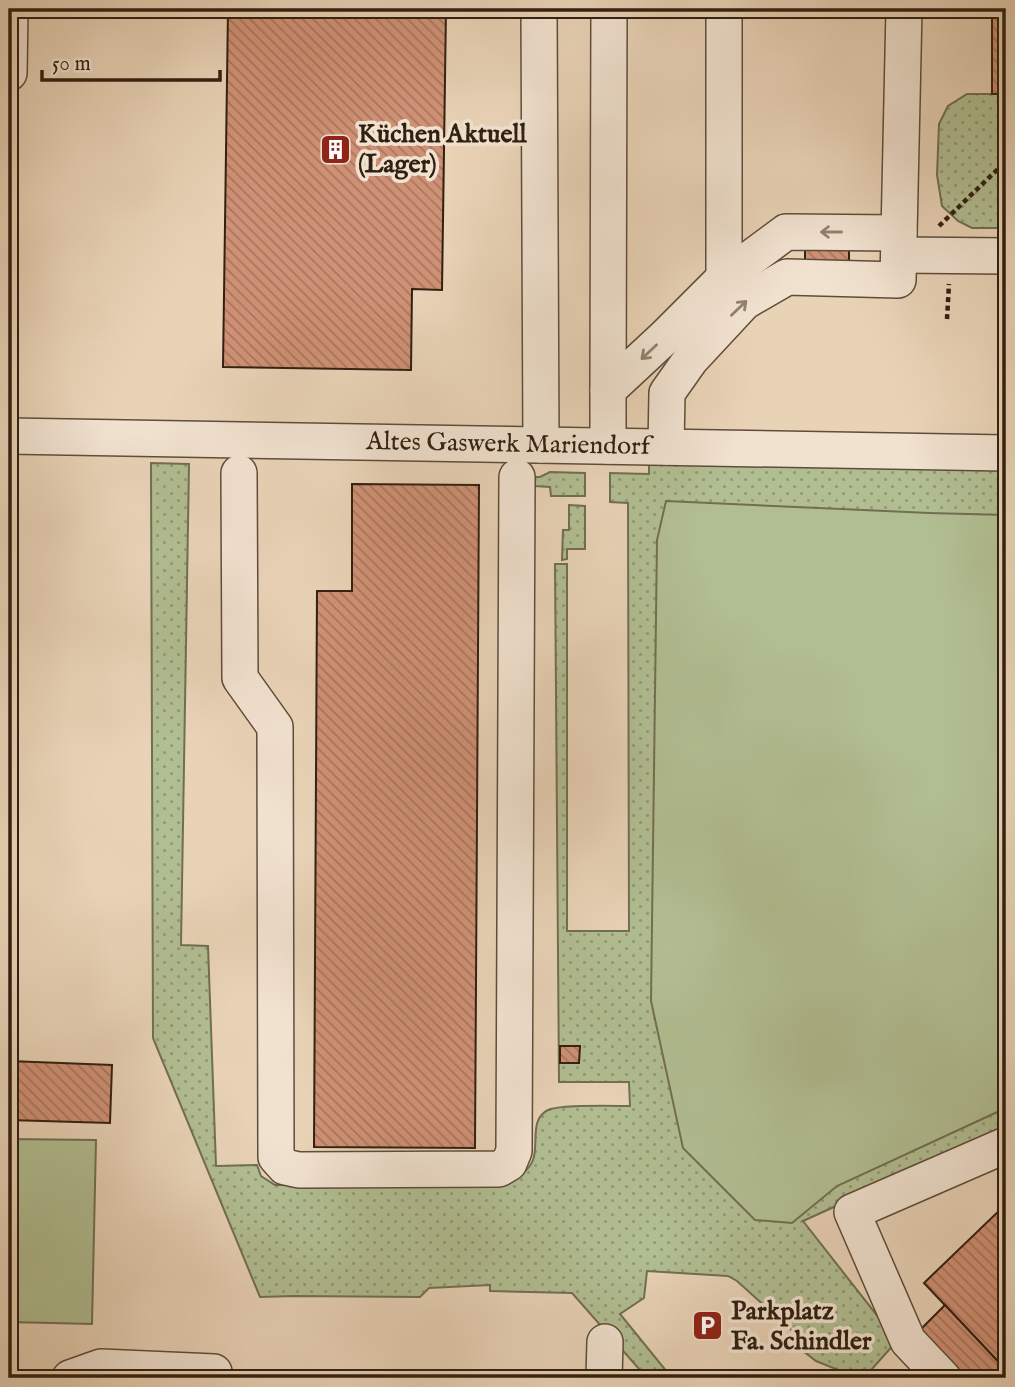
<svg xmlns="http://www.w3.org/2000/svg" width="1015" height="1387" font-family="'IM FELL English',serif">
<defs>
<pattern id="grass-dots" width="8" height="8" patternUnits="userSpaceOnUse" patternTransform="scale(1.75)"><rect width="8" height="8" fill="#b1be92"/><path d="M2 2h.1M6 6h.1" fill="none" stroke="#919a76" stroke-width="1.8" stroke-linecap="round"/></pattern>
<pattern id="building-back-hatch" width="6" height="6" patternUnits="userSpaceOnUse" patternTransform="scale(1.75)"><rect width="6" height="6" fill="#cf9175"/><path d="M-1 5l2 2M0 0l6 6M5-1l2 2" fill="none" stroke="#a9765f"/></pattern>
</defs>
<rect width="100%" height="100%" fill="#e9d3b7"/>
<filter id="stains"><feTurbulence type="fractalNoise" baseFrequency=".00286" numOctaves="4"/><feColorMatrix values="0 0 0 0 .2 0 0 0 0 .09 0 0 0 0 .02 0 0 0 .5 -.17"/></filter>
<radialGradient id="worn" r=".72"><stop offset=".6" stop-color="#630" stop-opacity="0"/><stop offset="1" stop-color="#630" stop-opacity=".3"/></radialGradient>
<!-- grass -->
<g fill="url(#grass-dots)" stroke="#716f52" stroke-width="2">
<polygon points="967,94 1002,94 1001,165 1006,166 1006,228 972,228 958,221 942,206 937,175 939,124 948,106"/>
<path d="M151,463L189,464L181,945L208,946L216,1166L257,1165L261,1176L275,1185L504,1184C515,1178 528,1173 533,1160C539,1145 529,1119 548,1110C561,1104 613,1106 630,1106L629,1082H559L555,564H567V931H629L628,503L610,502V473L649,474V464L1006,470V1129L803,1221L897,1341L871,1370L879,1378H852L846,1373L816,1361L794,1344L799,1337L737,1281L728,1276L647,1271L644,1298L620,1314L672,1378H647L572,1293L490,1291V1285L429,1288L420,1297L294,1296L260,1297L153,1038Z"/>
<polygon points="550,472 585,473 585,496 551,496 550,487 535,486 535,477 540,477"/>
<polygon points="569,505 585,506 585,549 567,549 567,559 562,560 563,530 569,530"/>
</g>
<!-- park -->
<g fill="#b1be92" stroke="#716f52" stroke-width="2">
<polygon points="666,501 929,513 1006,515 1006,1108 837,1186 792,1223 755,1220 683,1148 651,1001 657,540"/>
<polygon points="9,1139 96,1140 92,1324 9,1322"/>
</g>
<!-- building -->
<g fill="url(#building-back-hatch)" stroke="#312011" stroke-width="2">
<polygon points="228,9 446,9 442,290 412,289 411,370 223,367"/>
<polygon points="992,9 1006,9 1006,166 1001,166 1002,94 992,94"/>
<rect x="805" y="242" width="44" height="23"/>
<polygon points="352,484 479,485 475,1148 314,1147 317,591 352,591"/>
<polygon points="560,1046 580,1046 579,1063 560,1063"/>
<polygon points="9,1061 112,1065 110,1123 9,1120"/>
<polygon points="1006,1204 1006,1370 924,1283"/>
<polygon points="945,1305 1006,1370 1006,1378 960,1378 917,1333"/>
</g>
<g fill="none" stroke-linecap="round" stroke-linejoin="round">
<defs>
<g id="minor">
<polyline points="539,9 541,445"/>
<polyline points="724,9 724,278"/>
<polyline points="9,73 10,9"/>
<polyline points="899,255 1006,256"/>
<polyline points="608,390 609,9"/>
<polyline points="9,436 1006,453"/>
<polyline points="608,446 608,390 665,337 724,278 786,232 899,233"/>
<polyline points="666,447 667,393 691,359 744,302 787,277 898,280 904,9"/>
<polyline points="239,473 240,678 275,727 276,1157 285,1167 299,1170 499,1169 509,1163 514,1151 517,477"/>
<polyline points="70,1378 101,1367 214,1372"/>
<polyline points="604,1378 605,1342"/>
<polyline points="943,1378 908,1341 852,1212 1006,1145"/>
</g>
</defs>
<!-- minor casing -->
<use href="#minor" stroke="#5f4d3a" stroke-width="38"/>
<!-- path -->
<g stroke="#312011" stroke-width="4.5" stroke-dasharray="5 3.5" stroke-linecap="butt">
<polyline points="939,226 1001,166"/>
<polyline points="947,319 949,284"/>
</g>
<!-- minor -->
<use href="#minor" stroke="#f1e2d0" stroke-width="35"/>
</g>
<!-- one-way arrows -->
<defs><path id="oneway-shaft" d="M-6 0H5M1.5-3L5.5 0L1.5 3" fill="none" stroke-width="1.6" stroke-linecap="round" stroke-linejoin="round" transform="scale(1.75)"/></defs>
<g stroke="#918170">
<use href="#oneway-shaft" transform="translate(831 232) rotate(-180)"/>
<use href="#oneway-shaft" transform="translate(739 308) rotate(-44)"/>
<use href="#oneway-shaft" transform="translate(649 352) rotate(137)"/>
</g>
<!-- icons -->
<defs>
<symbol id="building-square" viewBox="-11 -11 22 22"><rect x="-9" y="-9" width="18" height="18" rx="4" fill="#8f2418" stroke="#f1e2d0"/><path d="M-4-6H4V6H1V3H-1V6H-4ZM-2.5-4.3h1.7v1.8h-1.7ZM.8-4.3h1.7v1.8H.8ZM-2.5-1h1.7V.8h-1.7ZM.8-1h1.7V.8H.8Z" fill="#fff"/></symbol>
<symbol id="parking-square" viewBox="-11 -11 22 22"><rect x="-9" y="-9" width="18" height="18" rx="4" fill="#8f2418" stroke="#f1e2d0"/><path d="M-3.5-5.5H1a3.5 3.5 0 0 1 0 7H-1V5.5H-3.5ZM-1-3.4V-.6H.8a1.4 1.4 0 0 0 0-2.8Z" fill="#fff"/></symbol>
</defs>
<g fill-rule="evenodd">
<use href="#building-square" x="318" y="132" width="35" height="35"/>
<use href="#parking-square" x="690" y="1308" width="35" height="35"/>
</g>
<g text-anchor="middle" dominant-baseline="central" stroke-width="7" stroke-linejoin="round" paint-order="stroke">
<!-- poi labels -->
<g font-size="26" font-weight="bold" fill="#312011" stroke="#f1e2d0" text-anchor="start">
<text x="358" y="134">Küchen Aktuell<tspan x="358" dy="30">(Lager)</tspan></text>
<text x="731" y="1311">Parkplatz<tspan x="731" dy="30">Fa. Schindler</tspan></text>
</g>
<!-- street labels -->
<g font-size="26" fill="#312011" stroke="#f1e2d0">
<text transform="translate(508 444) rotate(1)">Altes Gaswerk Mariendorf</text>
</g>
</g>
<!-- margin -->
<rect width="1015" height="1387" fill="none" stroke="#e9d3b7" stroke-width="35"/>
<rect x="10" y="10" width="994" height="1366" fill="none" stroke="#312011" stroke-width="3.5"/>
<rect x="18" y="18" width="980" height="1352" fill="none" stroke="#312011" stroke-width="2"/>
<!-- scale -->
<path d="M42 70v10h178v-10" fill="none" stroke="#312011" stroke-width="3.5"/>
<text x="52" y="70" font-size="21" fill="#312011" stroke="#f1e2d0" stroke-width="5" paint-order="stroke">50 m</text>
<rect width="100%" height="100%" filter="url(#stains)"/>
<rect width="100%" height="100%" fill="url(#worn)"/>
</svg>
